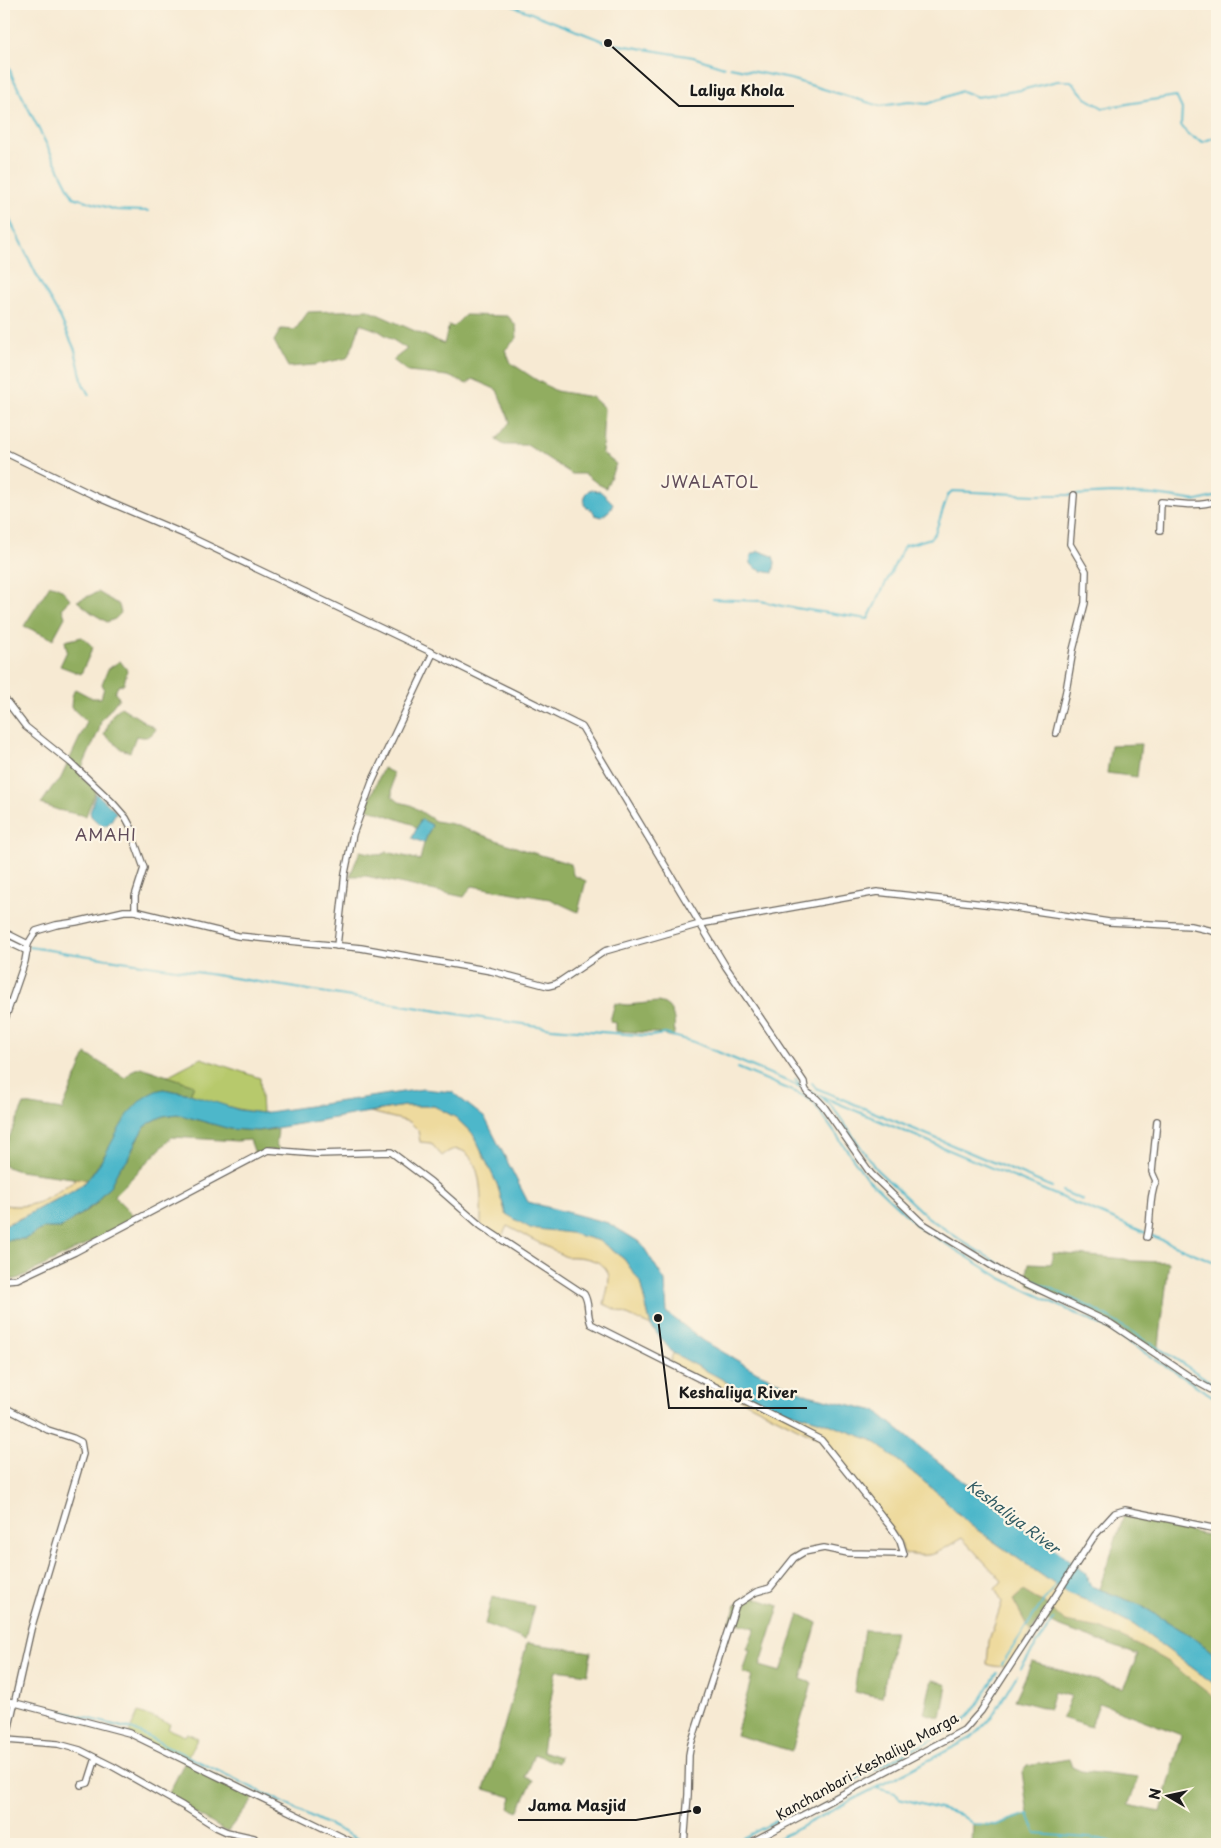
<svg xmlns="http://www.w3.org/2000/svg" width="1221" height="1848" font-family="'Playpen Sans',sans-serif">
<rect width="100%" height="100%" fill="#fcf5e5"/>
<filter id="ink" filterUnits="userSpaceOnUse"><feTurbulence type="fractalNoise" baseFrequency=".02" numOctaves="2"/><feDisplacementMap in="SourceGraphic" scale="10" xChannelSelector="R" yChannelSelector="G"/><feConvolveMatrix kernelMatrix="1 2 1 2 8 2 1 2 1" color-interpolation-filters="sRGB"/></filter>
<filter id="wash" filterUnits="userSpaceOnUse"><feTurbulence type="fractalNoise" baseFrequency=".0096" numOctaves="4" result="noise"/><feDisplacementMap in="SourceGraphic" scale="20" xChannelSelector="R" yChannelSelector="G"/><feGaussianBlur stdDeviation="1.12" result="paint"/><feColorMatrix in="noise" values="0 0 0 0 0 0 0 0 0 0 0 0 0 0 0 0 0 1.4 0 .05"/><feComposite in="paint" operator="in"/></filter>
<g filter="url(#wash)">
<rect width="100%" height="100%" fill="#f7ead3"/>
<!-- green -->
<g fill="#b7c96c" stroke="#6a7244">
<path d="M201,1058L260,1078L262,1113C236,1110 214,1103 190,1094L194,1085L167,1076Z"/>
<polygon points="138,1712 170,1724 168,1729 185,1736 187,1733 198,1738 185,1761 129,1733"/>
</g>
<!-- forest -->
<g fill="#91ad60" stroke="#56643e">
<polygon points="368,310 444,344 449,325 453,327 465,315 508,316 516,326 517,338 505,350 511,363 535,379 556,391 592,397 604,408 602,453 616,464 606,488 598,484 585,474 572,474 527,445 504,445 496,440 510,422 497,390 473,379 467,384 448,376 408,372 393,360 407,349 379,331 360,324 354,344 347,358 314,365 288,367 274,341 281,329 295,330 308,312"/>
<path d="M50,585C58,585 65,592 70,599L62,608L65,617L53,639L24,626Z"/>
<polygon points="98,592 119,605 121,613 115,619 107,622 92,613 77,601"/>
<polygon points="82,637 93,647 81,674 60,666 67,651 65,641"/>
<polygon points="120,661 127,670 124,684 118,686 115,692 119,698 101,721 99,730 82,768 81,777 96,790 87,813 86,816 58,810 41,804 53,786 59,782 87,722 71,707 72,696 75,689 92,698 101,698 104,688 102,684 108,669"/>
<path d="M121,707L156,729C150,738 146,738 136,736L130,752L121,749L104,734L113,714Z"/>
<polygon points="1141,744 1137,777 1107,773 1111,745"/>
<polygon points="383,768 393,773 392,796 399,802 411,805 435,821 452,824 524,850 571,864 573,875 586,881 578,912 550,899 472,886 464,897 366,876 350,876 360,851 380,855 387,852 420,860 424,843 432,825 421,819 417,829 412,824 366,808"/>
<path d="M658,1002C661,1003 664,1003 666,1005C675,1010 676,1028 673,1037L657,1033L616,1031V1023L610,1021L615,1003L627,1005Z"/>
<polygon points="86,1054 125,1078 133,1070 141,1067 194,1085 190,1094 163,1089 133,1109 101,1161 88,1180 19,1171 4,1166 4,1149 24,1104 62,1110"/>
<path d="M177,1114L230,1129L258,1131L277,1129C280,1139 271,1141 281,1151L268,1150L256,1156L250,1140L237,1141L172,1137L114,1196L137,1219L17,1279L4,1280V1242L10,1239H25L44,1228H61L96,1204L102,1194L109,1187L120,1167L127,1161L136,1141L143,1129L151,1122L163,1116Z"/>
<polygon points="1053,1253 1125,1259 1131,1261 1169,1262 1158,1354 1110,1323 1030,1285 1027,1274 1029,1263 1051,1264"/>
<polygon points="1124,1515 1217,1538 1217,1560 1214,1576 1217,1577 1217,1656 1193,1637 1140,1605 1099,1589"/>
<polygon points="1023,1591 1048,1606 1065,1621 1100,1628 1138,1645 1170,1663 1217,1700 1217,1844 972,1844 973,1824 996,1825 1028,1814 1022,1772 1027,1766 1069,1759 1072,1767 1081,1771 1139,1778 1128,1805 1161,1812 1182,1735 1099,1703 1091,1727 1062,1718 1071,1696 1054,1692 1049,1709 1015,1700 1032,1662 1123,1688 1138,1655 1058,1626 1041,1617 1031,1633 1013,1600"/>
<polygon points="750,1596 779,1606 760,1666 781,1672 799,1614 817,1623 801,1679 812,1683 792,1751 736,1735 752,1676 743,1673 750,1650 747,1649 755,1628 730,1621 736,1605"/>
<polygon points="492,1597 534,1606 525,1640 485,1624"/>
<polygon points="864,1630 895,1631 882,1697 854,1692"/>
<polygon points="527,1643 591,1652 588,1674 556,1670 542,1751 560,1757 558,1763 534,1754 525,1777 533,1780 518,1812 509,1808 512,1797 484,1789 498,1749"/>
<polygon points="932,1679 947,1685 941,1718 924,1713"/>
<polygon points="185,1761 256,1795 227,1832 167,1797"/>
</g>
<!-- sand -->
<g fill="#eeda9e" stroke="#857b5d">
<path d="M404,1106H434L455,1117L473,1134L497,1184L506,1214L600,1241L624,1259L640,1281L651,1326L604,1304C606,1296 609,1285 609,1277C607,1259 580,1256 566,1257L507,1226L501,1239L481,1226C481,1204 484,1163 463,1151C455,1147 448,1151 442,1156L431,1143L420,1142L418,1130L410,1122L370,1112Z"/>
<path d="M77,1178L88,1180L66,1196L52,1201L32,1213L4,1225V1205C37,1210 52,1196 77,1178Z"/>
<path d="M673,1353L720,1378L759,1403L818,1420L874,1441L938,1493L969,1524L1067,1593L1088,1601L1134,1625L1217,1686V1700L1170,1663L1138,1645L1100,1628L1065,1622L1048,1606L1023,1591L1013,1600L1031,1633C1018,1653 1013,1674 987,1664L989,1641L1002,1602L995,1589L1002,1581L962,1538C935,1553 938,1558 904,1554L900,1541L821,1440L670,1363Z"/>
</g>
<!-- water -->
<g fill="#4db7ca" stroke="#346a73">
<polygon points="589,490 600,491 613,503 611,509 602,517 595,515 593,511 584,505 585,494"/>
<path d="M759,551L773,556L775,563L773,573C762,571 747,569 751,555Z"/>
<path d="M96,793L116,812C108,828 104,830 91,816L90,812Z"/>
<polygon points="421,819 432,825 424,843 412,838"/>
<path d="M163,1089L190,1094L239,1110L262,1113L423,1089L452,1092L485,1118L528,1202L608,1223L641,1243L665,1281L667,1313L704,1341L757,1372L808,1395L876,1411L922,1449L1028,1531L1059,1552L1085,1573L1091,1586L1140,1605L1193,1637L1217,1656V1686L1134,1625L1088,1601L1067,1593L969,1524L938,1493L874,1441L818,1420L759,1403L720,1378L673,1353L651,1326L640,1282L624,1259L600,1241L570,1233L530,1228L506,1214L497,1184L473,1134L455,1117L434,1106H404L258,1131L230,1129L177,1114L163,1116L151,1122L143,1129L136,1141L127,1161L120,1167L109,1188L102,1194L96,1203L61,1228H44L25,1239H10L4,1242V1225C21,1220 35,1210 51,1202C65,1195 75,1192 87,1180C113,1154 123,1097 163,1089Z"/>
</g>
<g fill="none" stroke-linecap="round" stroke-linejoin="round">
<!-- stream -->
<g stroke="#4db7ca" stroke-width="2">
<polyline points="508,4 608,43 693,57 724,67"/>
<polyline points="4,54 13,78 73,197 116,210 148,211"/>
<polyline points="730,67 790,79 880,106 909,102 927,104 962,91 977,97 1021,90 1057,81 1071,81 1086,98 1103,108 1176,96 1182,109 1181,125 1188,135 1203,142 1217,136"/>
<polyline points="4,208 41,284 61,319 75,350 83,384 89,395"/>
<polyline points="713,599 761,601 782,606 868,619 904,546 931,538 935,533 948,495 952,491 1035,495 1074,495 1112,493 1155,495 1198,501 1217,496"/>
<polyline points="4,935 25,946"/>
<polyline points="29,947 215,975 488,1019 552,1028 650,1036 665,1034 694,1042 801,1087"/>
<polyline points="738,1068 800,1094 813,1102 866,1177 919,1227 1001,1278 1106,1328 1217,1399"/>
<polyline points="795,1079 800,1085"/>
<polyline points="812,1083 816,1088 1052,1187"/>
<polyline points="809,1091 1146,1233"/>
<polyline points="820,1095 834,1109 876,1169 926,1216 968,1245 1003,1266 1094,1309 1160,1349 1217,1386"/>
<polyline points="1062,1191 1083,1200"/>
<polyline points="1150,1235 1217,1263"/>
<polyline points="1002,1664 1036,1612 1056,1584"/>
<polyline points="1021,1668 1054,1619"/>
<polyline points="4,1697 14,1699"/>
<polyline points="17,1700 134,1730 368,1844"/>
<polyline points="876,1788 895,1793 899,1798 961,1815 973,1824 996,1825 1028,1814 1036,1834 1100,1839 1120,1844"/>
<polyline points="732,1844 960,1725 977,1706 997,1673"/>
<polyline points="768,1844 971,1738 992,1717 1017,1675"/>
</g>
</g>
</g>
<g filter="url(#ink)">
<g fill="none" stroke-linecap="round" stroke-linejoin="round">
<defs>
<g id="minor">
<path d="M4,452L97,497L184,534L433,653L582,727L726,967L804,1082C805,1093 808,1093 816,1098C819,1101 823,1105 825,1108L871,1174L922,1223L1002,1272L1110,1323L1199,1383L1217,1393"/>
<path d="M1160,530L1161,502C1181,504 1198,507 1217,501"/>
<polyline points="4,698 26,727 71,763 112,802 126,818 132,829 134,840 144,868 135,896 135,911"/>
<polyline points="1056,733 1066,691 1073,650 1085,603 1086,571 1070,544 1074,495"/>
<polyline points="4,926 5,923"/>
<polyline points="4,932 28,944"/>
<polyline points="4,940 27,951"/>
<polyline points="337,946 345,873 353,834 372,782 433,653"/>
<polyline points="5,1019 25,961 28,944 36,931 56,925 76,922 124,911 135,911 238,936 361,948 491,971 548,986 556,984 605,951 700,924 877,892 1002,906 1109,922 1191,926 1217,932"/>
<path d="M1147,1237C1152,1219 1148,1198 1156,1181L1152,1172L1157,1121"/>
<path d="M4,1280L17,1279L75,1252L268,1150L317,1154L391,1152L431,1182L481,1226L584,1294C590,1304 586,1311 591,1324L821,1440L893,1530L900,1541L904,1554L848,1553L824,1548L804,1552L794,1558L770,1588L756,1592L736,1605L691,1744L689,1755L688,1795L684,1844"/>
<polyline points="4,1407 48,1430 73,1438 81,1442 83,1454 31,1629 6,1740 4,1743"/>
<polyline points="4,1700 129,1733 356,1844"/>
<polyline points="6,1740 58,1744 80,1750 112,1766 183,1806 216,1827 227,1832 254,1838"/>
<polyline points="81,1785 88,1783 96,1758"/>
<polyline points="748,1844 964,1730 981,1711 1095,1535 1115,1513 1125,1510 1217,1529"/>
</g>
</defs>
<!-- minor casing -->
<use href="#minor" stroke="#69645c" stroke-width="8"/>
<!-- minor -->
<use href="#minor" stroke="#fff" stroke-width="5.5"/>
</g>
</g>
<g text-anchor="middle" dominant-baseline="central" stroke-width="4.5" stroke-linejoin="round" paint-order="stroke">
<!-- street labels -->
<g font-size="14" fill="#1c1c1c" stroke="#fcf5e5">
<text transform="translate(867 1766) rotate(-29)">Kanchanbari-Keshaliya Marga</text>
</g>
<!-- water labels -->
<g font-size="15" font-style="italic" fill="#305a62" stroke="#fcf5e5">
<text transform="translate(1014 1516) rotate(37)">Keshaliya River</text>
</g>
<!-- quarter labels -->
<g font-size="16" letter-spacing="1" fill="#604b59" stroke="#fcf5e5">
<text x="710" y="481">JWALATOL</text>
<text x="106" y="834">AMAHI</text>
</g>
</g>
<!-- callouts -->
<path fill="none" stroke="#1c1c1c" stroke-width="2" d="M608 43L679 106H794M658 1318L669 1408H807M697 1810L636 1820H518"/>
<g fill="#1c1c1c" stroke="#fcf5e5" stroke-width="2">
<circle cx="608" cy="43" r="5"/>
<circle cx="658" cy="1318" r="5"/>
<circle cx="697" cy="1810" r="5"/>
</g>
<g font-size="15" text-anchor="middle" font-weight="bold" fill="#1c1c1c" stroke="#fcf5e5" stroke-width="4.5" stroke-linejoin="round" paint-order="stroke">
<text x="737" y="96">Laliya Khola</text>
<text x="738" y="1398">Keshaliya River</text>
<text x="577" y="1811">Jama Masjid</text>
</g>
<!-- margin -->
<rect width="1221" height="1848" fill="none" stroke="#fcf5e5" stroke-width="20"/>
<!-- north arrow -->
<g transform="translate(1168 1796) rotate(279)" stroke="#fcf5e5" stroke-width="4" paint-order="stroke">
<path d="M0-4L9 19L0 12L-9 19Z" fill="#1c1c1c"/>
<text y="-8" font-size="14" font-weight="bold" text-anchor="middle" fill="#1c1c1c">N</text>
</g>
</svg>
